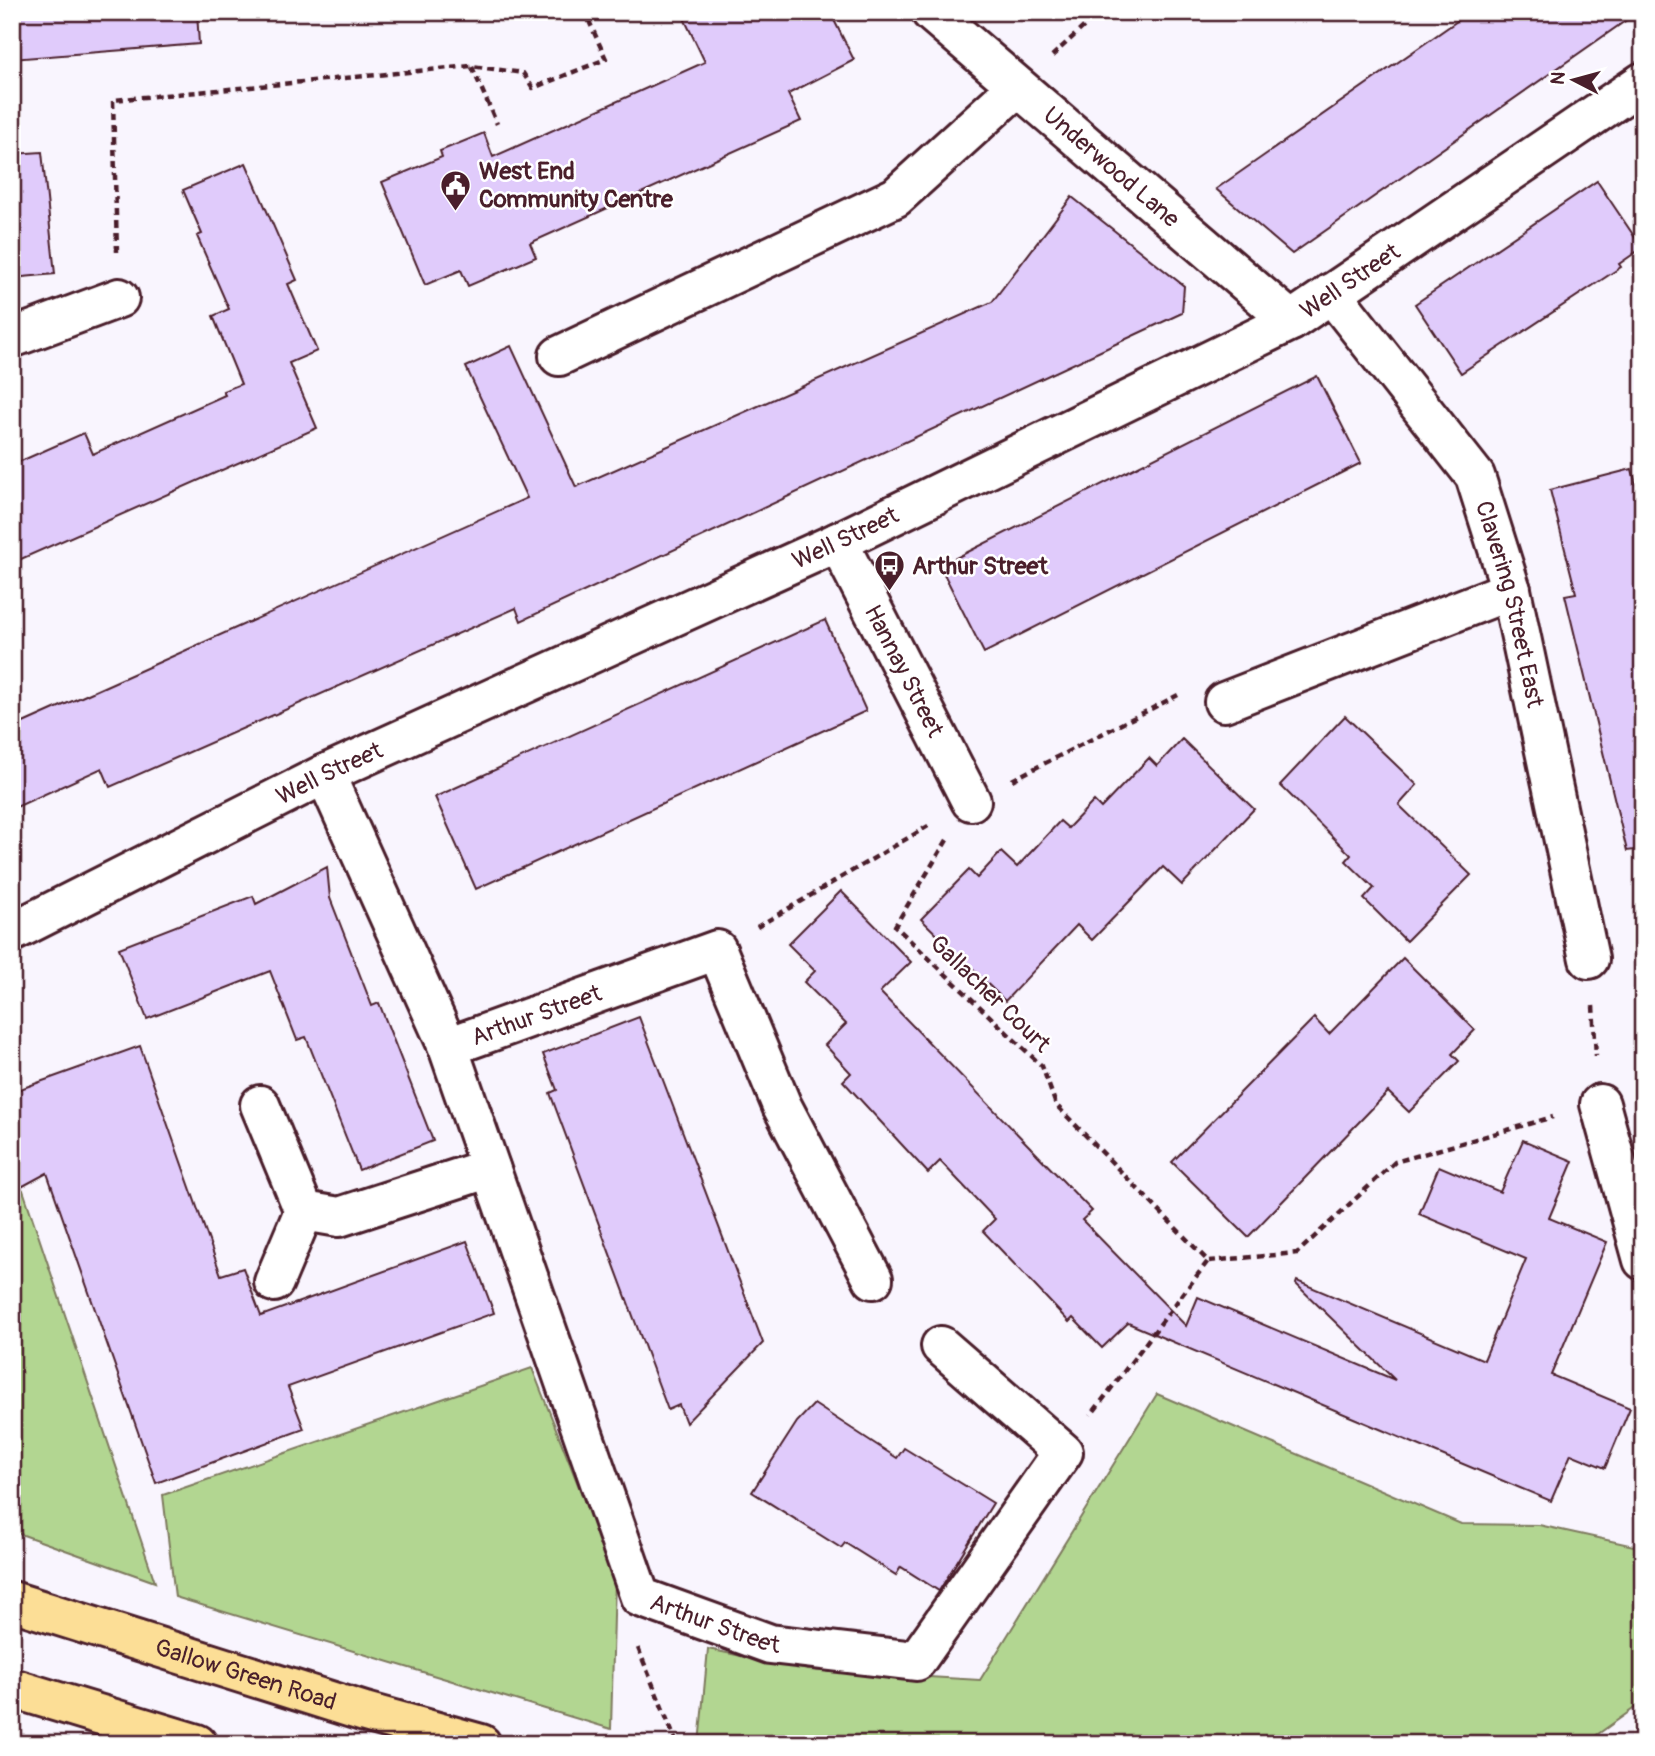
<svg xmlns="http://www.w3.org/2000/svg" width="1655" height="1756" font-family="Pangolin,sans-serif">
<rect width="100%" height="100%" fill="#f9f5fe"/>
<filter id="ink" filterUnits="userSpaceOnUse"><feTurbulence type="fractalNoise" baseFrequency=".0143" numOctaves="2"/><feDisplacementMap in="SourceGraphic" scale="14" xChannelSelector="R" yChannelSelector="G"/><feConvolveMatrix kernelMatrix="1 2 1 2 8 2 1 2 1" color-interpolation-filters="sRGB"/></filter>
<g filter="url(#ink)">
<!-- green -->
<g fill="#b2d691" stroke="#7e7a5e" stroke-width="2">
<polygon points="23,1190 155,1582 12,1531 12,1196"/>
<polygon points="532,1368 615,1578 611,1729 175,1597 163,1495"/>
<polygon points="1157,1394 1461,1524 1539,1525 1643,1548 1643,1702 1584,1744 699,1744 708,1649 808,1670 980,1680"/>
</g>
<!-- building -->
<g fill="#e0cbfb" stroke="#4a1f2b" stroke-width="2">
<polygon points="12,12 197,12 199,44 12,59"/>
<polygon points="681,12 830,12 854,60 788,94 801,121 530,243 536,257 468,286 461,270 425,285 382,182 442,157 440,151 484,133 493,157 705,62"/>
<polygon points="1470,12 1638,12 1292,254 1216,189"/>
<polygon points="42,152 55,274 12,278 12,154"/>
<polygon points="246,163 297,280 288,284 317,351 289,363 317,428 12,563 12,465 84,433 93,454 225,395 223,391 241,384 213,316 229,309 197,236 202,234 183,190"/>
<polygon points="1597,181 1642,248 1619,264 1621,267 1461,373 1415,304"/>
<polygon points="1072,197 1184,286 1182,313 521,621 516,608 110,787 102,768 12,809 12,728 527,498 466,367 511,346 576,487 992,302"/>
<polygon points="1317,376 1361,463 984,653 940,566"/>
<polygon points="1632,469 1643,513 1643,849 1627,851 1565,595 1576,593 1550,490"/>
<polygon points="825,620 866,711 476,889 435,797"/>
<polygon points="1345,716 1417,785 1399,805 1471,875 1406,941 1364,899 1374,888 1346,861 1351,855 1280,785"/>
<polygon points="1182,739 1254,809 1182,885 1163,867 1092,940 1077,925 1005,1001 921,919 969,870 977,878 1001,852 1017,867 1060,821 1068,828 1094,801 1101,808 1149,758 1157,766"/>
<polygon points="327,867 330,898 372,1006 379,1003 433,1141 359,1170 306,1037 297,1040 270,971 147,1019 119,948 253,896 256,904"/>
<polygon points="841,891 911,962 880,992 1092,1211 1082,1220 1186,1326 1198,1297 1395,1380 1296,1284 1297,1281 1484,1360 1526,1259 1419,1214 1439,1166 1500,1192 1523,1140 1573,1161 1549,1218 1607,1242 1551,1375 1630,1408 1605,1468 1571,1454 1551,1501 1128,1323 1102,1348 1073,1318 1069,1322 983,1231 995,1219 940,1161 928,1173 843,1081 851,1073 825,1045 846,1024 804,982 815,971 788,944"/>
<polygon points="1403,958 1475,1030 1452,1054 1459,1061 1409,1112 1388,1092 1248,1237 1172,1162 1314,1018 1329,1034"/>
<polygon points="639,1017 763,1343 686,1423 679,1405 668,1410 550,1093 557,1090 543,1054"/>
<polygon points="140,1046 221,1275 243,1268 261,1316 467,1241 494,1313 288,1387 304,1429 156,1483 47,1173 12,1192 12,1092"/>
<polygon points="814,1404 897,1458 904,1448 993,1503 939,1591 901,1567 896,1575 845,1543 841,1548 752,1492 797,1422"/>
</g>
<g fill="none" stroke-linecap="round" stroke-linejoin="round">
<defs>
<g id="minor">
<path id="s1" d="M931,12L1291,321"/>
<path id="s2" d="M1331,293L1475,476L1511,590L1589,959"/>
<polyline points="12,338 119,298"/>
<polyline points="559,356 896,197 1017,87"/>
<path id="s3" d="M838,542L971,801"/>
<polyline points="1224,702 1511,590"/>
<path id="s4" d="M325,774L448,1047L640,1597L770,1644L916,1661L1063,1452L941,1346"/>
<path id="s5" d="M12,932L325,774L838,542L1291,321L1643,82"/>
<path id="s6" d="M448,1047L717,950L782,1106L873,1279"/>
<polyline points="1600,1104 1643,1260"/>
<polyline points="260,1105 304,1211 339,1217 490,1168"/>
<polyline points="274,1282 304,1211"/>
</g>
<g id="major">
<path id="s7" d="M12,1601L365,1712L481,1744"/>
<polyline points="12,1688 197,1744"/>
</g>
</defs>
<!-- minor casing -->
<use href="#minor" stroke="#4a1f2b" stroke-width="44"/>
<!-- major casing -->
<use href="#major" stroke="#4a1f2b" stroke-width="44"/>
<!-- path -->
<g stroke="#4a1f2b" stroke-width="4.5" stroke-dasharray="7 5" stroke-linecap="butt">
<polyline points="1052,56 1100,12"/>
<polyline points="472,67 497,124"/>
<polyline points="117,252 113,100 471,66 523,73 533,88 606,59 585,12"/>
<polyline points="1012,780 1178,695"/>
<polyline points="947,840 895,926 1042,1066 1056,1105 1208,1261 1091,1415"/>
<polyline points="757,927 930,825"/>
<polyline points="1593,1006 1596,1056"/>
<polyline points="1209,1261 1297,1253 1395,1162 1553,1117"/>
<polyline points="638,1648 677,1744"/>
</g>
<!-- minor -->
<use href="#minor" stroke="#fff" stroke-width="38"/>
<!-- major -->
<use href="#major" stroke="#fcde96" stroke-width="38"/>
</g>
</g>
<!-- icons -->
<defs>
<symbol id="civic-pin" viewBox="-11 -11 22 30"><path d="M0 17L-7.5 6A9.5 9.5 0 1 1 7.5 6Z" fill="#4a1f2b" stroke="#fff"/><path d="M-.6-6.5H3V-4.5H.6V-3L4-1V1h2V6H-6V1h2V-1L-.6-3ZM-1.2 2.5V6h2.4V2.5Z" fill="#fff"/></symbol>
<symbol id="bus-pin" viewBox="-11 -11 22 30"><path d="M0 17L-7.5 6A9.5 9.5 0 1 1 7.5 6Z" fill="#4a1f2b" stroke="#fff"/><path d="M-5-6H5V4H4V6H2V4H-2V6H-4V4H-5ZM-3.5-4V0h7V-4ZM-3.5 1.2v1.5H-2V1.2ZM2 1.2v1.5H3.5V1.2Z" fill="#fff"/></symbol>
</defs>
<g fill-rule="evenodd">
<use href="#civic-pin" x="438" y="168" width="35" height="47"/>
<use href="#bus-pin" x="872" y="548" width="35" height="47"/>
</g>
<g text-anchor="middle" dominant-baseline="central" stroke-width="5" stroke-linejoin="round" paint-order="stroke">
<!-- street labels -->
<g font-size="24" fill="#4a1f2b" stroke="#fff">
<text stroke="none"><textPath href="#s1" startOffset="238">Underwood Lane</textPath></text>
<text stroke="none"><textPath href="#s5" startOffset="1489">Well Street</textPath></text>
<text stroke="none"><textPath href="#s5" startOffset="922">Well Street</textPath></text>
<text stroke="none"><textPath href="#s2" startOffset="366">Clavering Street East</textPath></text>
<text stroke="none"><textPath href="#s3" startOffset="145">Hannay Street</textPath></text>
<text stroke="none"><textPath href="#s5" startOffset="355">Well Street</textPath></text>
<text transform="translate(990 994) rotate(44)">Gallacher Court</text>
<text stroke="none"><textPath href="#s6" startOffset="94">Arthur Street</textPath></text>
<text stroke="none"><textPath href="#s4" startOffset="962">Arthur Street</textPath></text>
<text stroke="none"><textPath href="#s7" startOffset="245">Gallow Green Road</textPath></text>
</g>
<!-- poi labels -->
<g font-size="24" font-weight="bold" fill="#4a1f2b" stroke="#fff" text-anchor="start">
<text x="479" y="171">West End<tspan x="479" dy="28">Community Centre</tspan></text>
<text x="912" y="566">Arthur Street</text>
</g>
</g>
<!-- margin -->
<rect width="1655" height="1756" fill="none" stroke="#fff" stroke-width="42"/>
<rect x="21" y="21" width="1613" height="1714" fill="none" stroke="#4a1f2b" stroke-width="2.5" filter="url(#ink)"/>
<!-- north arrow -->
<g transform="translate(1574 80) rotate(276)" stroke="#ffffff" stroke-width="5" paint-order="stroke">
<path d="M0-5L12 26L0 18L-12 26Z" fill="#4a1f2b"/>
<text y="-10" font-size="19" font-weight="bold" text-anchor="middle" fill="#4a1f2b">N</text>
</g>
</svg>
